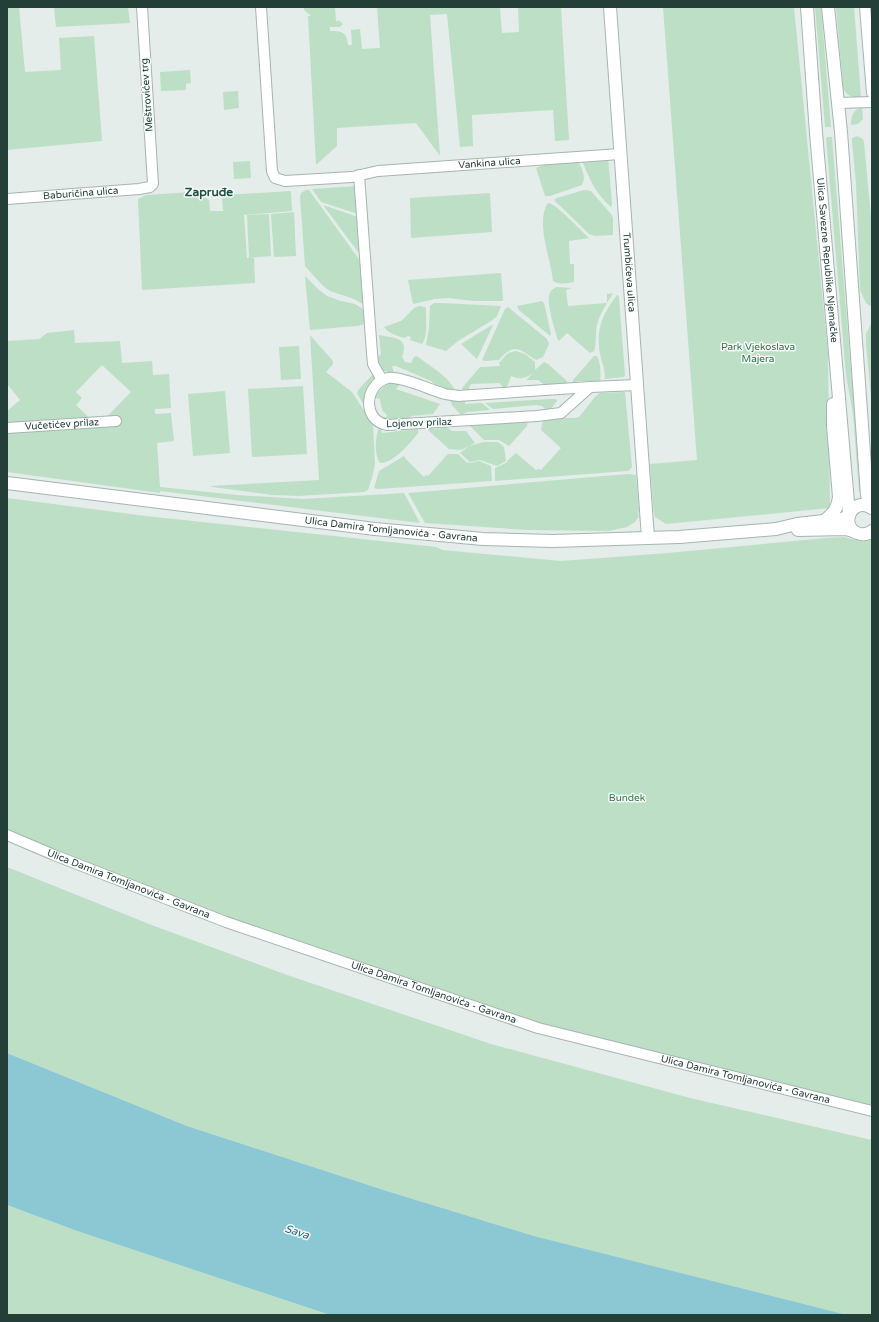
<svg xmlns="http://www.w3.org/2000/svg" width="879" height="1322" font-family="'Varela Round',sans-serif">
<rect width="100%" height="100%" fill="#e4ede9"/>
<!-- green -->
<g fill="#bddfc6" fill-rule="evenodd">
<polygon points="7,7 19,7 25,72 61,70 59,38 94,36 102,141 7,150"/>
<polygon points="54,7 128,7 130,23 56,27"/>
<path d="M304,7H335L336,21H340L343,24L340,27H330V31C342,31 347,32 348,45H352L351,30L360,29L362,49L380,48L377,7H500L502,33L519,32L518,7H561L569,140L555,141L553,110L472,115L473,146L460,147L447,14L430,15L440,156L416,123L337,128V146L316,165L308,16H311L304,10Z"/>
<polygon points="663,7 794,7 828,353 830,508 666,524 655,517 653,506 650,464 697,460"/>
<polygon points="815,7 821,7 831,127 825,127"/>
<path d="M836,7H854L861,97C852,98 846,96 843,87Z"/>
<polygon points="190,70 191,83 186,84 186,90 161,91 160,72"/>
<polygon points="238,91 239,108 224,110 223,92"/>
<path d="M862,107L863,119L858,124L851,125C851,116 853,110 862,107Z"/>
<polygon points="857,136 863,139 864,142 872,227 872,307 866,303 860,290 856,183 852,142 852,138"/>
<polygon points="828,137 832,137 861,492 859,492 853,414 846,375 826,138"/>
<path d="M608,157L612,204L611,207C596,194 589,179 582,160Z"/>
<path d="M578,160C581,168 587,176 582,185L550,196H545L536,168C548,162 564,163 578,160Z"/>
<polygon points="250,161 251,178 234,179 233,162"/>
<polygon points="357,186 361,215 321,202 312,189"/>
<polygon points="306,190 309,190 364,266 366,306 354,299 330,291 322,285 305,266 300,196 302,192"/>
<polygon points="584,190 591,191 611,214 613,218 613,235 595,236 589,234 554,200 557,198"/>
<polygon points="207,191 205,193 206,198 209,200 210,211 223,211 222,199 225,195 291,191 292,211 244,215 247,258 254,258 255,283 142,290 138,199 146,195"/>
<polygon points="490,193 492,232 411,238 410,198"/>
<path d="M548,203C556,203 581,231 589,238L569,241L570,264H574V282C568,283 559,285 553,281C551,259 535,222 548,203Z"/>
<polygon points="323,205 361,218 364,260"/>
<polygon points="294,212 296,256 274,257 271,214"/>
<polygon points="269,214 271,256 249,258 247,215"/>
<polygon points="501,273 503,301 474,301 448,298 435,299 413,304 408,280"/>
<polygon points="305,276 319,290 327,296 341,301 355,304 365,310 365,322 362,325 357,326 310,330"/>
<path d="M557,287L572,288L566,290L568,306L607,303V294L613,293C607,304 599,314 597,325C595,334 597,343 594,351L590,353L567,333L559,341L558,340C555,331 547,304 549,296C550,291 553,288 557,287Z"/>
<path d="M617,295H618L619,298L625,375L624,377L605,379C605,370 602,362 600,354C596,329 602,315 617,295Z"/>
<polygon points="542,301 544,303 551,334 550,336 519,310 517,306"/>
<polygon points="434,303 442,303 501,306 497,316 491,321 458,341 446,351 426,345 429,328 430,306"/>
<path d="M419,306L425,307L426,310C426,321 428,336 422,344L410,340L411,337L408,336L404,338C396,335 389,334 384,327L401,321L414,308Z"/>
<path d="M508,307L547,339L549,344L543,357L536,360C519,349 514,342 499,360L485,361L482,360L505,309Z"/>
<polygon points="872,322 872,406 866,345 866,334"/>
<polygon points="492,325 493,325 477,359 461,344"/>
<path d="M74,330L75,343L120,341L122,363L152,361L153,375L169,374L171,408L155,409V414L171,413L174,441L157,443L160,487L237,495L303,499L404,493L420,523L160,491V493L7,472V411L20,400L7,384V341L39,339L47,333ZM102,365L131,392L98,426L76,405L82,398L76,392Z"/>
<polygon points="310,335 333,361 333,364 326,372 352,392 373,425 375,464 373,474 368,490 364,492 299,496 272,495 212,487 211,486 319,480"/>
<path d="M379,335C394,338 410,337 402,357L405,362L411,363L414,357L417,356C430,367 450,376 456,393L442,390L431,381L396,366H392L394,373L383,371L377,366V359L381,354Z"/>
<polygon points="299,346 301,379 281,380 279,347"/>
<path d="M516,351L525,354L535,362V370L544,362L548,364L567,381V383L564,385L546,386L538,380H526L533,373C525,379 520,380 511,376C509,381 509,386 504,388L499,383L471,384L469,388L470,392L464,391L462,388L480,367L500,366L499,363L508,353Z"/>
<path d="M594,356H597C601,364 601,374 600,383H588V381H577V384L573,383V380Z"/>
<polygon points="374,373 375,379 365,407 357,393 358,390"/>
<polygon points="394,382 401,383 396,389 440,404 433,414 411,416 409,422 395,423 379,418 387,417 387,415 382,410 380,399 374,397 384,386"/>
<polygon points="303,386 307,454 252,457 248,389"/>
<polygon points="225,391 230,453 193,456 188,394"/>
<polygon points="623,392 625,392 632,467 628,471 495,481 495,468 506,463 508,460 516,453 536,470 539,469 541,470 561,448 541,430 542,424 544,420 565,418 574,418 579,417 595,397 600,393"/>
<polygon points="456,398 456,401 462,401 465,398 465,404 482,403 490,410 467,412 461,415 452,405 450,399"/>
<polygon points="551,399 556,399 557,401 550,410 548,411 542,406 536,405 493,409 485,403"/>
<polygon points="528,420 527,426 509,446 499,440 484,440 468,424"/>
<polygon points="433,425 433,429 444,428 444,425 452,431 466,431 475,443 461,450 449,449 428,430 429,426"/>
<path d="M379,428L381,429L382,433L417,429L419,432C412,441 393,464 380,463C374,455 375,437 379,428Z"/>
<polygon points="484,442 498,442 504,447 506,461 497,466 480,460 470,462 460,453 469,446"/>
<polygon points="448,454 458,454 466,462 471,463 479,461 491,466 492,481 378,489 374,488 379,471 404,456 406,459 424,477 426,475 428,476"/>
<polygon points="628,474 636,475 639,510 638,514 639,516 635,522 627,527 609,531 528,530 425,523 408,493"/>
<polygon points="7,498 146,516 437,547 442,550 561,561 668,553 826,538 844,537 864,542 864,540 872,538 872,1109 549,1030 306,948 56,851 7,831"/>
<polygon points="7,867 149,924 290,976 491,1044 690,1098 872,1140 872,1315 847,1315 833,1312 534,1236 390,1192 187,1126 7,1053"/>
<polygon points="7,1205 77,1231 330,1315 7,1315"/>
</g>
<!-- water -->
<polygon fill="#8cc8d3" points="7,1053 187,1126 390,1192 534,1236 847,1315 330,1315 77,1231 7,1205"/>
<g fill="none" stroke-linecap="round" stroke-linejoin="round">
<defs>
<g id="minor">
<path id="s1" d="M261,7L272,171L275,178L285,181L352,177L378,171L620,154"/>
<polyline points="865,7 872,93"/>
<polyline points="838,103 872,102"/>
<polyline points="359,175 372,353 373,364 382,380"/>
<path id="s2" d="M7,199L139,189L150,187L153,184L142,7"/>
<path d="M590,387L458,396C454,395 449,395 445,394C431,390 401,376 388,378C365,383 361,420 387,425L537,416L561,413L590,387L637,385"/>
<path id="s3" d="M7,428L116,421"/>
<path id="s4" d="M7,835L54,855L226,922L538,1028L872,1111"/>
</g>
<g id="tertiary">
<path id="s5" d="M610,7L648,538"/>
<path id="s6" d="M807,7L816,133L849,514"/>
<polyline points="828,7 841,132 867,495 869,504 872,508"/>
<path id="s7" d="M7,483L375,529L483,539L553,541L679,537L776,529L797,524L842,519L849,516"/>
<path d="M872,508C850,495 838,529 860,534C864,535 868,534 872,531"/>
<path d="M824,521C833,514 838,508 839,497L833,426V404"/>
<polyline points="798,530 846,529 853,531"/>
</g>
</defs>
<!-- minor casing -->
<use href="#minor" stroke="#a6b5b0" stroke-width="12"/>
<!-- tertiary casing -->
<use href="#tertiary" stroke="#a6b5b0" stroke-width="14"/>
<!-- minor -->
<use href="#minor" stroke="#fff" stroke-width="10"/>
<!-- tertiary -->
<use href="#tertiary" stroke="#fff" stroke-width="12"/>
</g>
<g text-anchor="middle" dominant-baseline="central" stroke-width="3" stroke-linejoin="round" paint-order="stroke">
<!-- street labels -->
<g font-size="10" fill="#233f38" stroke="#f4faf7">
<text transform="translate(147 95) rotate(-94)">Meštrovićev trg</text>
<text stroke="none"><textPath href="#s1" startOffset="388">Vankina ulica</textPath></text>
<text stroke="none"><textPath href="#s2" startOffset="74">Baburičina ulica</textPath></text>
<text stroke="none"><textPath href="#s6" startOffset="254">Ulica Savezne Republike Njemačke</textPath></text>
<text stroke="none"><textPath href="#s5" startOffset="266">Trumbićeva ulica</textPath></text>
<text transform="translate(419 423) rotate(-2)">Lojenov prilaz</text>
<text stroke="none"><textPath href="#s3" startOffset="55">Vučetićev prilaz</textPath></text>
<text stroke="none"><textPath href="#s7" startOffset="387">Ulica Damira Tomljanovića - Gavrana</textPath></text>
<text stroke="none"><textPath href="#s4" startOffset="131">Ulica Damira Tomljanovića - Gavrana</textPath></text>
<text stroke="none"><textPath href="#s4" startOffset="455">Ulica Damira Tomljanovića - Gavrana</textPath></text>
<text stroke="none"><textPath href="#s4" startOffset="779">Ulica Damira Tomljanovića - Gavrana</textPath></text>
</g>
<!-- park labels -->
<g font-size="10" fill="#2c7749" stroke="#f4faf7">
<text x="758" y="347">Park Vjekoslava<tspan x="758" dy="12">Majera</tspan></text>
<text x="627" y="798">Bundek</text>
</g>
<!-- water labels -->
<g font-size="11" font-style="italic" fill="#1c6c7c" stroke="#f4faf7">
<text transform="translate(297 1232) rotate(18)">Sava</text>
</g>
<!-- quarter labels -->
<g font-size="12" font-weight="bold" fill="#1e5245" stroke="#f4faf7">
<text x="209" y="192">Zapruđe</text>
</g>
</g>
<!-- border -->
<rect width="879" height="1322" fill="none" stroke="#233f38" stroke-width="16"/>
</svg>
